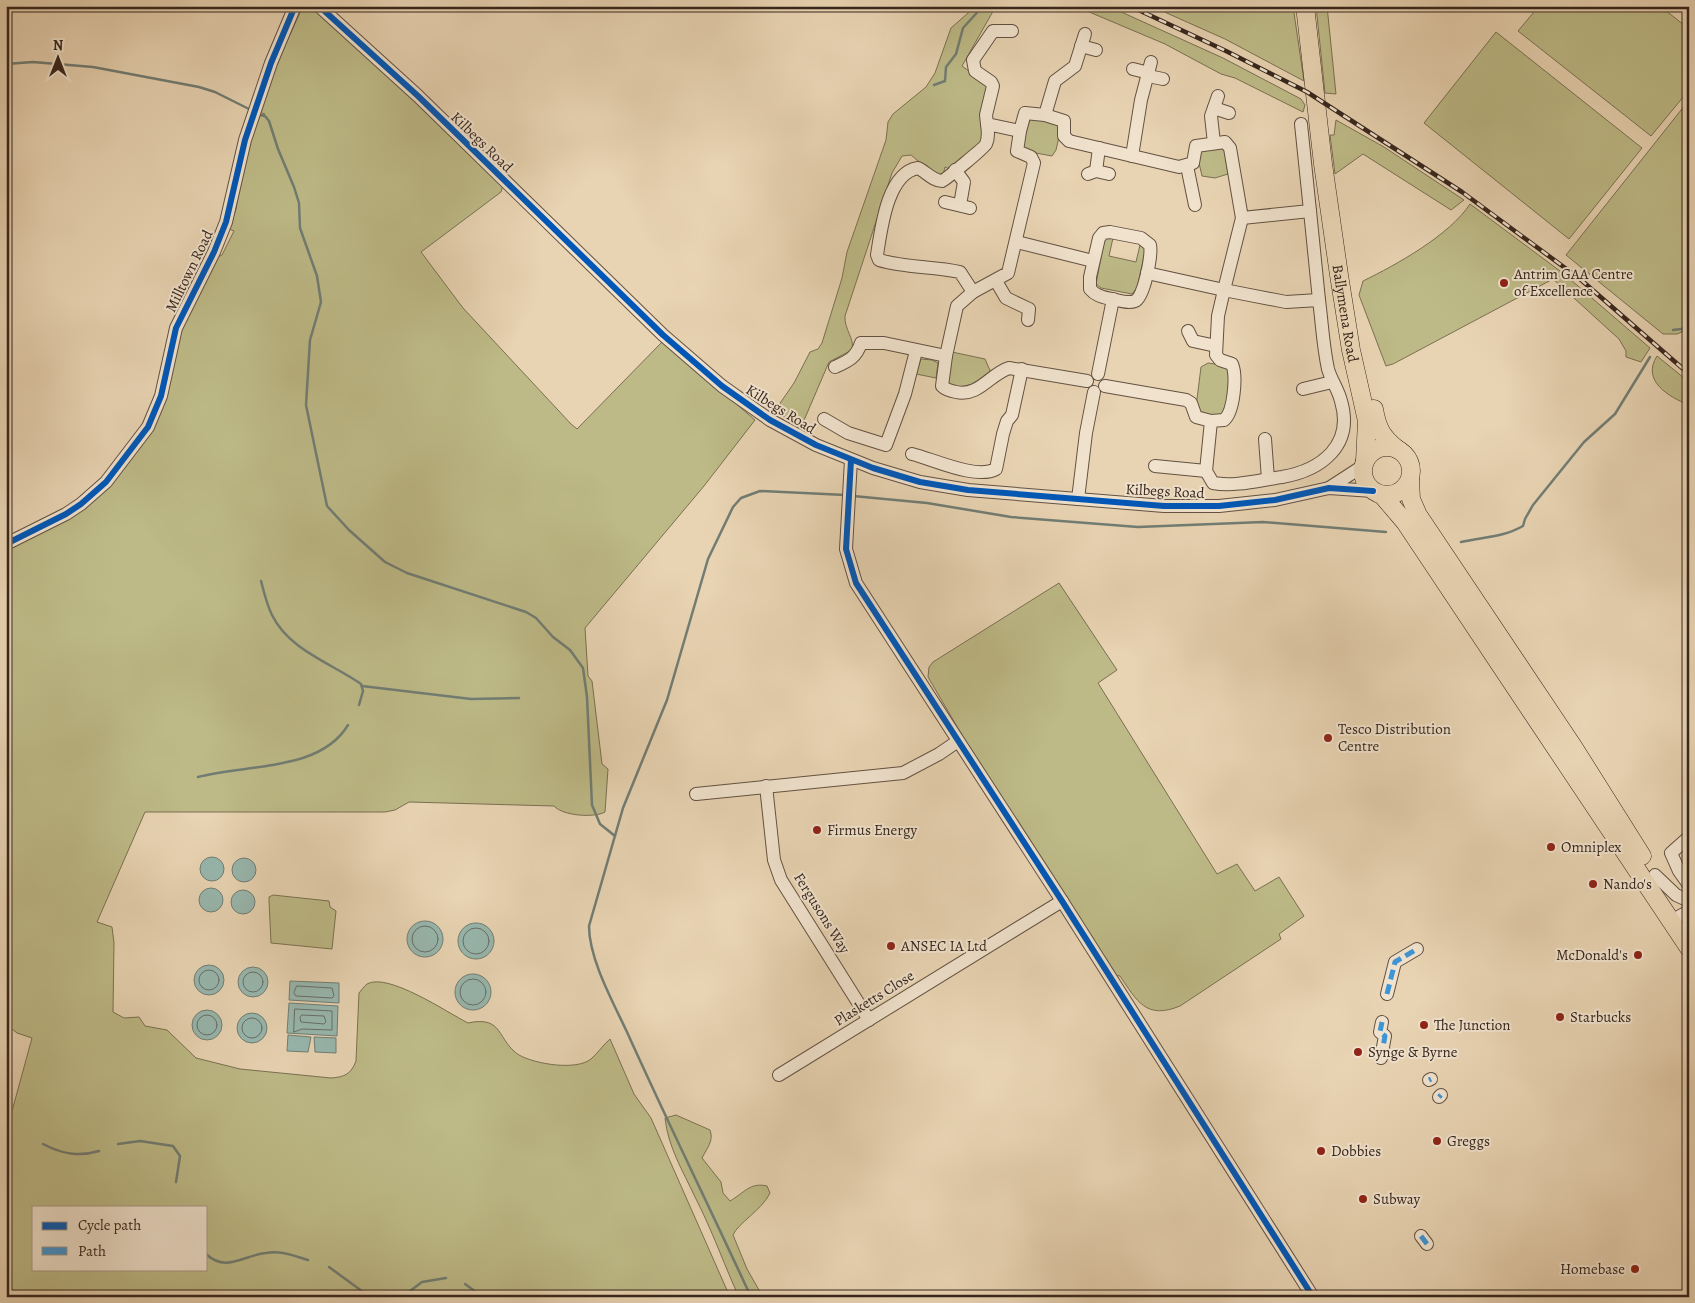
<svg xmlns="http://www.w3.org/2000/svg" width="1695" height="1303" font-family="Alegreya,serif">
<rect width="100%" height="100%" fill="#e8d3b2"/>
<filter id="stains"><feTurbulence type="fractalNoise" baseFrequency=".004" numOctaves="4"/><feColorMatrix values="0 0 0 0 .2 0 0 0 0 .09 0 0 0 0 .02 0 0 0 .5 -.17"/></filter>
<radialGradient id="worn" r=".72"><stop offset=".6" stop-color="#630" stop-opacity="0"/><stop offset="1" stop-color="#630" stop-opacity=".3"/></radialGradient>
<!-- green -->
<g fill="#bdba87" stroke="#7a7052" fill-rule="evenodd">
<path d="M303,6H314L503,185L501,192L421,252L463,308L571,424L577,429L663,341L755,420L704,486L585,628L588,676L592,681L602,764L608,769L605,812C594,818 563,816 554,806L409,802L395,810L385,812H145L97,922L112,927L114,943L113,1012L124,1018L139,1017L145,1026L167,1030L196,1058L240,1069L331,1078C345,1077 351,1074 356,1061L359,993C361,991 364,986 367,984C388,972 448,1013 468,1023C504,1015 497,1041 519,1055C535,1064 576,1071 591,1059C598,1053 603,1045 610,1039L634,1094L651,1118L730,1297H6V1133L32,1038L17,1033L6,1024V548L77,513L146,436L178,329L213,259L222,255L234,231L229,229L236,209L247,147L259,115L265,114L259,112L282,52ZM34,1207H206V1269H34Z"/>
<path d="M976,6H996L962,66L987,84L982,142L949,169L945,167L943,175L929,170L911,155L902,156L892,173L845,316C844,329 855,339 852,350L829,362L802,425L774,412L794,383L810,352L818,349L822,343L842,278L847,252L886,140L888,122L893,114L926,87L935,73L951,28Z"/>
<polygon points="1075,6 1108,6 1223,58 1301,99 1305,105 1303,112 1235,78 1221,74 1165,44"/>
<polygon points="1151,6 1293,6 1304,81 1225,39"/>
<polygon points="1316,6 1327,6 1336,94 1325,93"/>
<polygon points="1539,6 1660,6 1689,29 1689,90 1651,136 1518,31"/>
<polygon points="1496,32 1642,148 1569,239 1424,123"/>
<polygon points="1689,100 1689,329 1677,334 1663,334 1566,255"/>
<polygon points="1030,119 1054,122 1061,128 1056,150 1052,156 1025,151 1023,143"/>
<polygon points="1336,120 1384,147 1464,200 1451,210 1363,154 1335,174 1330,135 1334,135"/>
<polygon points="1224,147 1228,174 1215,178 1202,176 1199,163 1200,151"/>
<path d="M1470,204L1564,274L1650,348L1641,362L1626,357V351L1619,339L1553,279L1393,364L1386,366L1359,295L1363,281C1396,265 1450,235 1470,204Z"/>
<polygon points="1105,236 1113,238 1109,256 1136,262 1140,245 1146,247 1137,288 1132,294 1101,288 1096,284"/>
<path d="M952,352L985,359L992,375C975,386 968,391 948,384Z"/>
<path d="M1657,356L1689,382V405C1669,397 1641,381 1657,356Z"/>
<polygon points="921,359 932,360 938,363 936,378 916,374"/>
<polygon points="1208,363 1229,366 1228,409 1220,416 1202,414 1196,407 1201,367"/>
<path d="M1059,583L1117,670L1098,683L1217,874L1237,864L1255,891L1279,877L1304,916L1279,934L1281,939L1180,1006C1146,1020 1137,1001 1120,976L1113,975L962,735L928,677L929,667L933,662Z"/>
<polygon points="273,895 329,901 330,907 336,911 332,949 271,943 269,900 269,897"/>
<path d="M676,1115L710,1130C714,1141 707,1148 702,1158L721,1182L723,1193L730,1201C744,1193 750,1182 767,1186L770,1193C762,1210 738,1223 733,1235L747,1269L763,1297H739L734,1286C721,1256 710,1226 695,1197C683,1171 668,1147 665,1118Z"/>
</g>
<!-- water -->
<g fill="#97b7ae" stroke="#717d74">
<circle cx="212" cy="869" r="12"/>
<circle cx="244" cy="870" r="12"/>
<circle cx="211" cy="900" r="12"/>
<circle cx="243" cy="902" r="12"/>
<circle cx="425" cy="939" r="18"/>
<circle cx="476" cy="941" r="18"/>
<circle cx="209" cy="980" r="15"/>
<circle cx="253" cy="982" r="15"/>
<circle cx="473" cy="992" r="18"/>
<polygon points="290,981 339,983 339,1003 289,1000"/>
<polygon points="289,1003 338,1006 337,1036 287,1033"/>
<circle cx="207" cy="1025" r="15"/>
<circle cx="252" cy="1028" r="15"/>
<polygon points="288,1035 311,1037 308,1052 287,1051"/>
<polygon points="314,1037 336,1038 336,1053 315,1052"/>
</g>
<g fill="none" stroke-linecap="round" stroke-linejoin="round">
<!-- shore -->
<g stroke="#676e66" stroke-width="1">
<circle cx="425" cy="939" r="13"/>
<circle cx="476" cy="941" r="13"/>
<circle cx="209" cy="980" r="10"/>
<circle cx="253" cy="982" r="10"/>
<circle cx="473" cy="992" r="13"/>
<polygon points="297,986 332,988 334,996 332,998 296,996 294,993"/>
<polygon points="295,1009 332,1011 332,1030 302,1029 294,1032"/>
<polygon points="302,1015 324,1016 326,1022 324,1024 301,1022 300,1018"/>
<circle cx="207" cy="1025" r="10"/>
<circle cx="252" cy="1028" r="10"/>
</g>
<!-- stream -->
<g stroke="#717d74" stroke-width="2.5">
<polyline points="6,64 33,62 93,67 199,87 215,92 249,109"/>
<polyline points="934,85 945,81 946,67 956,54 963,28 983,6"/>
<polyline points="260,115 265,116 269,121 278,149 294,187 299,203 300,228 317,276 321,302 310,340 306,405 327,506 349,530 385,562 407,573 526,612 536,618 553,637 570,650 583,668 587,697 592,805 600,824 615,836"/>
<polyline points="1673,330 1689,328"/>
<polyline points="853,496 927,503 1011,517 1138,527 1263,522 1386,532"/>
<path d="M1461,542C1483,537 1504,537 1523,526L1525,519L1533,505L1584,442L1615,414L1650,357"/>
<path d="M261,581C264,593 267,605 272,615C289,650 331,663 361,684L363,691L359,705"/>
<polyline points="362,686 471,699 519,698"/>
<path d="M198,777C245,764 320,772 348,725"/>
<path d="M43,1144C62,1154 79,1157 99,1151"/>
<polyline points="118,1144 140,1141 173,1146 180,1156 176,1182"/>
<path d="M206,1254C226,1273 244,1255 266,1253C281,1250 294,1256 308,1260"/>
<polyline points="329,1267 370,1297"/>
<polyline points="465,1284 483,1297"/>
<polyline points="402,1297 422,1282 446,1278"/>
<path d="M751,1297C710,1208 667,1121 627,1032C613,1002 589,959 589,926L623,808L667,700L708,559L733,507L741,498L760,491L845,495"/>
</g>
<defs>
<g id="minor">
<polyline points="319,6 418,96 663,335 722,386 770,420 816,445 873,468 920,482 968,490 1164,506 1219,506 1275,500 1329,488 1373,491"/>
<polyline points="1081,46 1096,50"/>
<polyline points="1133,69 1149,73"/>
<polyline points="1148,76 1163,79"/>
<polyline points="1214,108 1229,113"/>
<polyline points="1045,115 1055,81 1075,66 1085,34"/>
<path d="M987,124L1020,131L1017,151L1031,157L1034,163L1008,273L973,292L960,272C933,266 906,268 879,260L877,255C881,230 887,173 918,168C925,171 933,181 942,181C945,180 985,147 986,144C989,137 988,131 987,124Z"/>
<polyline points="987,124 986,115 993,86 991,82 975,71 973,60 993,31 1012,31"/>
<polyline points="1020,131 1025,113 1045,115 1064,121 1064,136 1069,141 1179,167 1193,163 1196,146 1225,142 1230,148 1242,218 1310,211 1301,124"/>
<polyline points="1214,143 1211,116 1218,96"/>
<polyline points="1132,156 1141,100 1151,62"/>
<polyline points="1187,166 1195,205"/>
<polyline points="955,170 964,182 960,205"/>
<polyline points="1096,171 1099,148"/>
<polyline points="1088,174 1096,171 1109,174"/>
<polyline points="945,202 970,208"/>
<polyline points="1310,211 1319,300"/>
<path d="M1110,232L1141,238L1150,245C1152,255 1144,298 1135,301C1128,304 1118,300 1111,299C1103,297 1096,296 1090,289V277L1099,238L1103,233Z"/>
<polyline points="1017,242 1093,261"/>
<polyline points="1147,273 1224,290 1242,218"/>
<polyline points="996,281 1006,298 1029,309 1028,320"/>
<polyline points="1188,331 1193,341 1216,346"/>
<polyline points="946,356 957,306 973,292"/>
<path d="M835,367C848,361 856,358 861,343H884L946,356L942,386C946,390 951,391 956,392C979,397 990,374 1009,368L1087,381"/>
<polyline points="1098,374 1113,299"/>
<path d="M1105,386L1186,400L1191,403L1196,417L1211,421L1224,420C1234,412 1237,376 1232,364L1220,360L1216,355L1218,316L1224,290L1286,302L1319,300C1322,323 1323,346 1328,369C1331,380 1338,389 1341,401C1354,445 1322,470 1282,477C1260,480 1235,487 1213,483L1206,471L1211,421"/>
<polyline points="1303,389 1332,382"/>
<polyline points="824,419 848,433 886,445 905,394 916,351"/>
<polyline points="1265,439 1268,479"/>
<path d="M912,454C933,459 976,480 996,469L1003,434L1007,421L1012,415L1022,369"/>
<polyline points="851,460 846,549 856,583 1062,901 1313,1297"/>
<polyline points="1155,466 1206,471"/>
<polyline points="1329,488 1363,466"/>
<polyline points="1078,499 1086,433 1094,392"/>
<polyline points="6,544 66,514 81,504 106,482 148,427 161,396 176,328 214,252 226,222 245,140 271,63 295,6"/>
<polyline points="766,786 774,860 781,880 869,1020"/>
<polyline points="696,794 903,773 939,754 958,741"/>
<polyline points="1689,837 1671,853 1679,871 1689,885"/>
<polyline points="1655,875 1676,895 1689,901"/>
<polyline points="1671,921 1689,911"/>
<polyline points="1387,994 1395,962 1417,949"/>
<polyline points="1381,1058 1385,1036 1380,1032 1382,1022"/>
<polyline points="779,1075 1062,901"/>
<polyline points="1429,1080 1431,1079"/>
<polyline points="1439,1097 1441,1095"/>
<polyline points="1421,1236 1427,1244"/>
</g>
<g id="highway">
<path id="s1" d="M1305,6L1323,164L1339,275L1351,350L1367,421L1365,461"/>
<path d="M1374,409C1377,428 1382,437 1397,449"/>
<circle cx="1387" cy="471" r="24"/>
<polyline points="1410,480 1411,499 1418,515 1574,748 1642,856"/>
<polyline points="1382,495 1405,522 1689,948"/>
</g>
</defs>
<!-- minor casing -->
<use href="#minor" stroke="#635142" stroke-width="14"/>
<!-- highway casing -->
<use href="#highway" stroke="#37261d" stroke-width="19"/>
<!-- minor -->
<use href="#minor" stroke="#f0e2cd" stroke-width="12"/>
<!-- highway -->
<use href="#highway" stroke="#e8d3b2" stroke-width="18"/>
<defs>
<polyline id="rail" points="1130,6 1226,51 1307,92 1462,192 1580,279 1689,374"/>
</defs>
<!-- rail casing -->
<use href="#rail" stroke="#37261d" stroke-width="4.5"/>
<!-- rail -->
<use href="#rail" stroke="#f0e2cd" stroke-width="2.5" stroke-dasharray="8" stroke-linecap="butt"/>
<!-- quiet -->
<g stroke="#3e95d5" stroke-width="5" stroke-dasharray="10 5" stroke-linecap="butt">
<polyline points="1387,994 1395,962 1417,949"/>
<polyline points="1381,1058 1385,1036 1380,1032 1382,1022"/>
<polyline points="1429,1080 1431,1079"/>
<polyline points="1439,1097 1441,1095"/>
<polyline points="1421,1236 1427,1244"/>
</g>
<defs>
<g id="cycleway">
<polyline points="319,6 418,96 663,335 722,386 770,420 816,445 873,468 920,482 968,490 1164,506 1219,506 1275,500 1329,488 1373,491"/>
<polyline points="851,460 846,549 856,583 1062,901 1313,1297"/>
<polyline points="6,544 66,514 81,504 106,482 148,427 161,396 176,328 214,252 226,222 245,140 271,63 295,6"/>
</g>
</defs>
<!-- cycleway casing -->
<use href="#cycleway" stroke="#f0e2cd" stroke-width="9"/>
<!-- cycleway -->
<use href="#cycleway" stroke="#0057b8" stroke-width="6"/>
</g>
<!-- markers -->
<g fill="#8f2418" stroke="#f0e2cd" stroke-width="2">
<circle cx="1504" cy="283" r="5"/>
<circle cx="1328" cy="738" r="5"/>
<circle cx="817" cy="830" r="5"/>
<circle cx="1551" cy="847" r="5"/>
<circle cx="1593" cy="884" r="5"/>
<circle cx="891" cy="946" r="5"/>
<circle cx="1638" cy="955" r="5"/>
<circle cx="1560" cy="1017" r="5"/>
<circle cx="1424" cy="1025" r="5"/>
<circle cx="1358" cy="1052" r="5"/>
<circle cx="1437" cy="1141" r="5"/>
<circle cx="1321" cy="1151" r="5"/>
<circle cx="1363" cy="1199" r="5"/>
<circle cx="1635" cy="1269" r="5"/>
</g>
<g text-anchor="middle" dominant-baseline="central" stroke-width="4" stroke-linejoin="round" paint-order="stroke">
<!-- street labels -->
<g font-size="15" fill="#37261d" stroke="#f0e2cd">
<text transform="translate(482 142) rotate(44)">Kilbegs Road</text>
<text transform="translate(189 271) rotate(-64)">Milltown Road</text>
<text stroke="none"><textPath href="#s1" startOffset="310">Ballymena Road</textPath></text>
<text transform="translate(781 409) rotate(32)">Kilbegs Road</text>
<text transform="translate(1165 491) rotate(3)">Kilbegs Road</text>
<text transform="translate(822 913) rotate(58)">Fergusons Way</text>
<text transform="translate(874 998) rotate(-32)">Plasketts Close</text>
</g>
<!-- poi labels -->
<g font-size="15" fill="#37261d" stroke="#f0e2cd" text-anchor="start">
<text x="1514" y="274">Antrim GAA Centre<tspan x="1514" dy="17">of Excellence</tspan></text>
<text x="1338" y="729">Tesco Distribution<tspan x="1338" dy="17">Centre</tspan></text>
<text x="827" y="830">Firmus Energy</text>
<text x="1561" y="847">Omniplex</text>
<text x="1603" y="884">Nando's</text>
<text x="901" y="946">ANSEC IA Ltd</text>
<text x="1628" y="955" text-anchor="end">McDonald's</text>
<text x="1570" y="1017">Starbucks</text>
<text x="1434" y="1025">The Junction</text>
<text x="1368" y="1052">Synge &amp; Byrne</text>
<text x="1447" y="1141">Greggs</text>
<text x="1331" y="1151">Dobbies</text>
<text x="1373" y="1199">Subway</text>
<text x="1625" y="1269" text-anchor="end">Homebase</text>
</g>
</g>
<!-- margin -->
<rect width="1695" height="1303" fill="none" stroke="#e8d3b2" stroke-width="25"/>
<rect x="8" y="8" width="1680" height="1288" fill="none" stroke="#37261d" stroke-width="2.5"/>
<rect x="12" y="12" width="1670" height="1278" fill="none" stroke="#37261d"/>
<!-- legend -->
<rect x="32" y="1206" width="175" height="65" fill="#f0e2cd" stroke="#a69787"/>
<rect x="42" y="1222" width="25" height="8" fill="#0057b8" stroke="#a69787"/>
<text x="78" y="1230" font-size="15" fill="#37261d">Cycle path</text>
<rect x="42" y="1247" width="25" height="8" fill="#3e95d5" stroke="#a69787"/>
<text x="78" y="1256" font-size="15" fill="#37261d">Path</text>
<!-- north arrow -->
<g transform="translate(58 58)" stroke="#f0e2cd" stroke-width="4" paint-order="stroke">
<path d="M0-4L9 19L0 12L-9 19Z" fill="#37261d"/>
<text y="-8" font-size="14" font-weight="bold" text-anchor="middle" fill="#37261d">N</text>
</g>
<rect width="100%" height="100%" filter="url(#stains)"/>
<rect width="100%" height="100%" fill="url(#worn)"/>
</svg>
